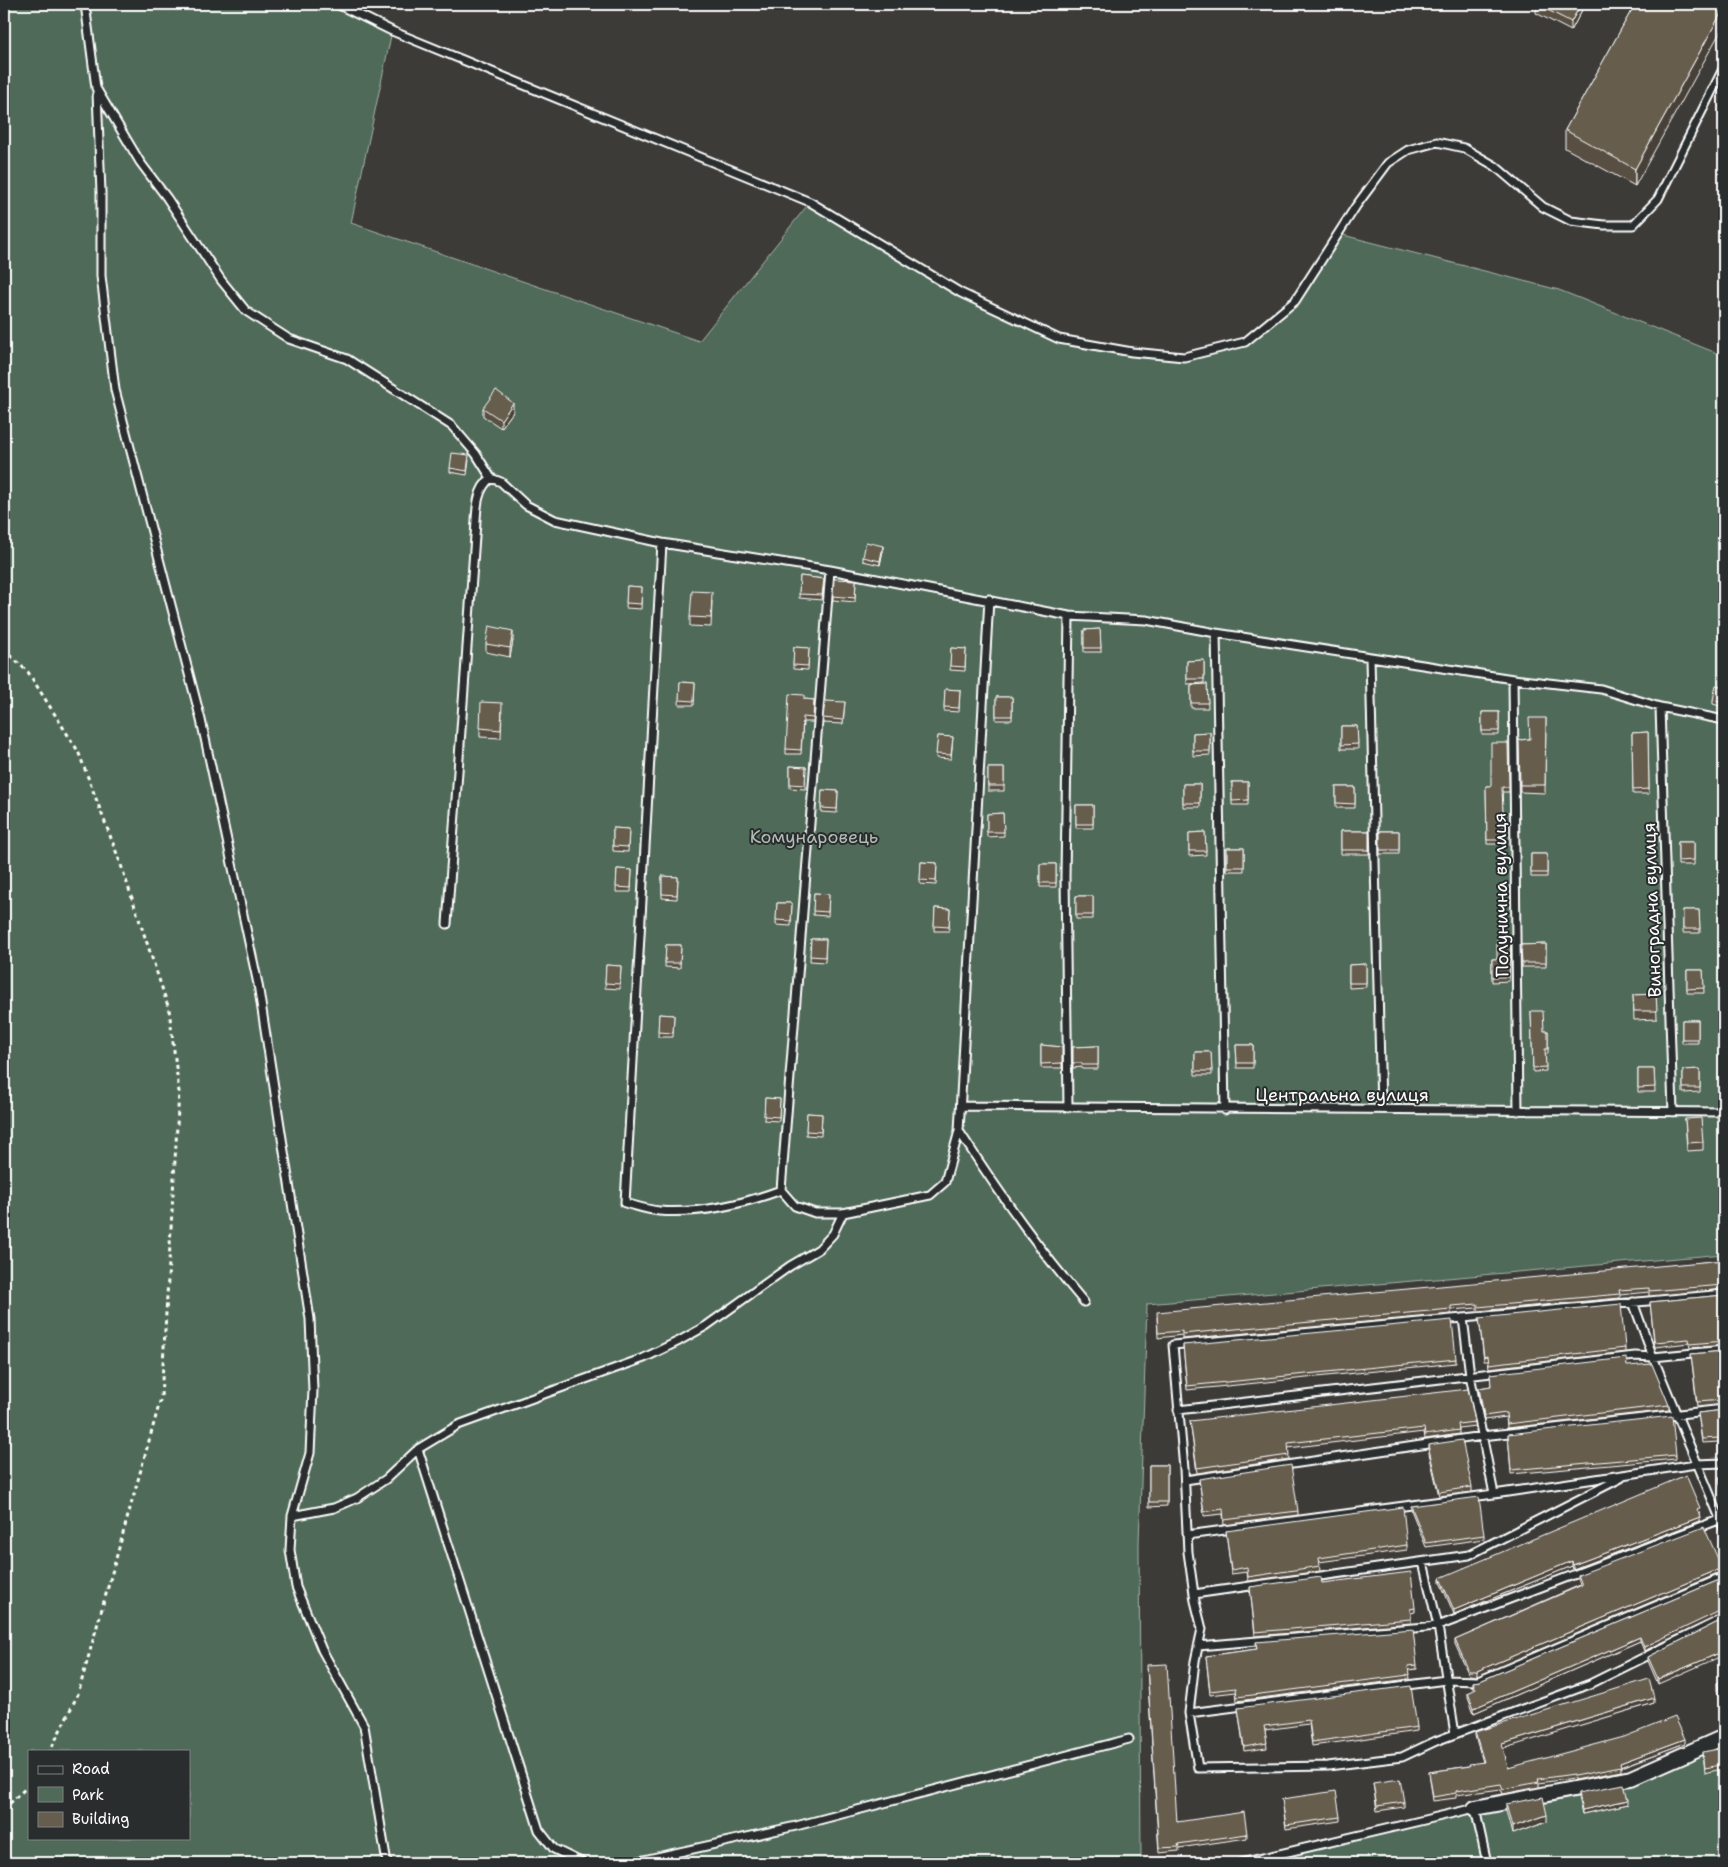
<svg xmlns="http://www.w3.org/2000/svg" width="1728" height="1867" viewBox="0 0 1728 1867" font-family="'Shantell Sans',sans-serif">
	<rect width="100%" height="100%" fill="#2a2d2e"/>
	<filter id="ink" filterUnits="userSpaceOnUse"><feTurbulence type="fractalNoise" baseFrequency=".02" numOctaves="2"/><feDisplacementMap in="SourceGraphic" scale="10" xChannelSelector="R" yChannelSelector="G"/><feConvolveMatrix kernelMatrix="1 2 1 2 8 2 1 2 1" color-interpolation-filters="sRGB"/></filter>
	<g filter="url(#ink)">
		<path fill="#3c3b38" d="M337,4H1724V356L1559,290L1339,234L1295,301L1245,342L1184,357L1059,339L961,293L810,202L700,341L351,223L392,31Z
			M1724,1254V1737L1631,1778L1475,1808L1232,1863H1141L1139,1543L1147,1304Z"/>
		<path fill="#506a59" stroke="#a8b4ac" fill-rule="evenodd" d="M4,4H337L392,31L351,223L699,341L810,202L961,293L1059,339L1184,357L1245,342L1295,301L1339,234L1559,290L1724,356V1254L1147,1304L1139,1543L1141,1863H4ZM29,1751H189V1838H29Z
			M1724,1734V1863H1232L1475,1808L1631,1778Z"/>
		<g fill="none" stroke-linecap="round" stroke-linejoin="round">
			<g stroke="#fff" stroke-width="11">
				<path id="service" d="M85,4L96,88L140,162L167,198L221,280L246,311L289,339L347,359L452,426L476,454L491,478L501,482L526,505L555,520L662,543L830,570L1069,616L1146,620L1216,633L1513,679L1601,689L1660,707L1724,720
					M337,4L392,31L810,202L961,293L1059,339L1132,352L1184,357L1245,342L1295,301L1356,206L1388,163L1408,150L1437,142L1464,148L1495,166L1543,207L1571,221L1604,225H1633L1658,199L1724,67
					M97,92L101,193V276L115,390L201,720L258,984L310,1319L313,1390L310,1453L292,1516L290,1550L296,1587L322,1650L364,1726L387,1863
					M662,543L625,1203C636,1206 648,1210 659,1211C700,1214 743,1204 781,1190L795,1206L815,1213H843L930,1195L945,1182L959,1131L989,599
					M1216,633L1225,1110
					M1370,657L1381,1109
					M1513,679L1518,1111
					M1660,707L1673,1112
					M447,924L475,536C477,516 474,491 491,478
					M961,1106L1724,1112
					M1068,1106L1065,877L1069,616
					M959,1131C997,1190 1038,1248 1084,1302
					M781,1190L830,570
					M1633,1302L1653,1357L1724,1350
					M1463,1318L1724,1294
					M1178,1410L1635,1356L1653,1357L1724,1528
					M418,1449L539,1830L554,1849L583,1863
					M1724,1463L1696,1464L1494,1494L1470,1375L1463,1318L1173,1345L1184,1469L1188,1552L1195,1601L1202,1629L1195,1661L1189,1713L1198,1768L1328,1766L1402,1757L1436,1741L1590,1684L1724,1618
					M1185,1480L1482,1436L1724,1409
					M292,1516L334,1508L357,1498L386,1479L418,1449L458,1425L644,1358L679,1341L706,1326L790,1266L819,1249L833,1234L843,1213
					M1187,1535L1494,1494
					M1423,1562L1438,1626L1455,1734
					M1194,1594L1469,1555L1621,1478
					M1198,1646L1438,1626L1724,1518
					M1189,1713L1446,1680L1478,1681L1724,1577
					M630,1863L796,1826L1129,1739
					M1241,1863L1475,1808L1487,1863"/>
			</g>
			<g stroke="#fff" stroke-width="18">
				<path id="minor" d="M1475,1808L1631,1778L1724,1737"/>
			</g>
			<path stroke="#fff" stroke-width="3" stroke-dasharray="4 4" stroke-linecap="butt" d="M4,650L28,672L78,751L120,862L169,1009L179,1092L161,1398L78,1694L50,1751
				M4,1809L29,1785"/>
			<use href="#service" stroke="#2a2d2e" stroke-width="7"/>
			<use href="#minor" stroke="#2a2d2e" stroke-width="14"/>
		</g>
		<path fill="#585043" stroke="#fff" d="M1537,4H1585L1571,31L1536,13Z
			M1635,4V186L1565,148V130Z
			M483,408L513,412L501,428L483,416Z
			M469,460L467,475L450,472V468Z
			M883,550L880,565L863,561V557Z
			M800,576L824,579L822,600L799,598Z
			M856,580L855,602L833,600V596Z
			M627,586L642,587L641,609L626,608Z
			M712,601L711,627L690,626V617Z
			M1100,629L1101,652H1084V630Z
			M513,640L510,657L486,652V644Z
			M794,647L809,648L808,670L793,669Z
			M951,648L966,649L965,671L950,670Z
			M1204,660V683L1187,684V661Z
			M680,682L695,683L694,705H679Z
			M1207,684L1208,708H1191V685Z
			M1724,687V707L1713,704V700Z
			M945,689L960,690L959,712L944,711Z
			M996,697H1012V720H996Z
			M804,699L814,700L813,722H803L801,754H786V749Z
			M845,702L843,724L823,723V718Z
			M502,712L501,738L480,737V728Z
			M1482,712H1499V735H1482Z
			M1546,718L1545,793L1520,792L1519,740L1529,739Z
			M1341,726H1357L1358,749H1341Z
			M1210,732V755L1193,756V733Z
			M1648,732L1649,794H1633L1632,733Z
			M938,736L953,737L951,759L936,758Z
			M790,766L806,767L805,789L790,788Z
			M988,768H1004V791H988Z
			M1232,782H1248V805H1232Z
			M1183,784H1200V807H1183Z
			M1486,786L1509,787V792H1502L1504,844H1487Z
			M1336,787H1355V808H1336Z
			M822,790L838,791L837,813L821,812Z
			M1076,805H1093V828H1076Z
			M1003,813L1004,836L987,837V814Z
			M613,828L629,829L628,852L613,851Z
			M1341,831H1369V854H1341Z
			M1380,831H1399V854H1380Z
			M1205,832L1206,855L1189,856V833Z
			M1678,842H1694V865H1678Z
			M1227,848H1244V871H1227Z
			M1531,854H1547V877H1531Z
			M921,862L937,863L936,885L920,884Z
			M1040,864H1056V887H1040Z
			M617,869L632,870L631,892H616Z
			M662,876L678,877L677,899L662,898Z
			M814,893L829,894L828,916L813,915Z
			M1076,896H1093V919H1076Z
			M777,903H792L791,926L776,925Z
			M935,908L950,909L949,931H934Z
			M1683,910H1699L1700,933H1683Z
			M811,939H826L825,962L810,961Z
			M1511,940L1509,981L1492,982V959H1497Z
			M1546,944V967H1522L1521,945Z
			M666,945H681L680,968L665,967Z
			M1366,964V987L1349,988V965Z
			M606,965L621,966L620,989L605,988Z
			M1687,970H1703L1704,993H1687Z
			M1656,994L1657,1019L1634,1020L1633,995Z
			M1531,1011L1544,1031H1548V1054H1545L1546,1071L1533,1072Z
			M659,1014L674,1015L673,1037H658Z
			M1682,1020H1698V1043H1682Z
			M1041,1045L1062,1047V1068H1041Z
			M1236,1045H1253V1068H1237Z
			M1098,1046V1069H1082V1067L1073,1068V1047Z
			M1195,1052H1211L1212,1075H1195Z
			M1638,1069H1654L1655,1092H1638Z
			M1700,1069V1092L1683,1093V1070Z
			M765,1098L780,1099L779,1121L764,1120Z
			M807,1113L822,1114L821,1136L806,1135Z
			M1685,1119L1703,1142V1150L1687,1151Z
			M1724,1260V1289L1649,1296V1292L1620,1295V1298L1478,1311V1308L1451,1310V1314L1182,1339V1335L1158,1338L1157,1317Z
			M1724,1295V1345L1690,1348L1689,1343L1655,1347L1654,1343L1650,1302Z
			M1479,1318L1625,1348V1352L1489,1368L1488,1361H1484Z
			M1183,1345L1456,1359V1363L1187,1390Z
			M1724,1351V1404L1697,1407L1691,1354Z
			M1627,1366L1669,1405V1410L1507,1428L1506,1417L1484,1420L1479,1392V1388L1491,1386L1490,1374Z
			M1724,1410V1454L1720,1455L1719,1442L1702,1443L1698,1413Z
			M1190,1421L1475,1422V1426L1459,1428V1434L1425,1439L1424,1432L1288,1448L1289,1459L1197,1473Z
			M1508,1434L1676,1455V1459L1511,1474Z
			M1428,1445L1472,1487V1492L1439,1496L1428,1449Z
			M1724,1463V1494L1719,1482V1477L1722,1476L1721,1464Z
			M1149,1465H1167V1506L1149,1507Z
			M1199,1479L1298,1511V1515L1224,1525L1223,1514L1204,1516Z
			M1411,1506L1484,1535V1539L1426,1547L1411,1510Z
			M1698,1513L1700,1521L1573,1569L1572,1566L1454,1614L1440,1582V1578L1700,1513Z
			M1226,1531L1407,1545V1550L1319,1562L1320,1571L1248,1581L1247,1572L1231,1574Z
			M1722,1572L1477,1676L1469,1675L1455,1644V1640L1580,1585L1578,1579V1575Z
			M1724,1578V1613L1644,1651L1640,1641L1474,1713L1468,1697V1693L1475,1690L1473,1686V1682L1480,1681Z
			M1322,1583L1415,1608V1612L1411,1613V1623L1255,1636L1250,1587Z
			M1724,1619L1658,1684L1648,1661V1657Z
			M1256,1642L1417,1665V1669L1408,1670L1409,1679L1237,1701L1236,1692L1210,1695L1206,1656L1257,1649Z
			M1147,1669L1177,1822L1247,1834V1838L1179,1848V1851L1159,1853Z
			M1724,1680V1713L1717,1691V1683Z
			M1654,1703L1503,1748L1508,1768L1685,1743L1621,1767V1771L1574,1780V1778L1539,1783V1787L1503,1794L1501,1789L1456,1795V1798L1433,1801L1429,1772L1469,1766L1483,1762L1475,1736V1732Z
			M1238,1708L1417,1727V1731L1312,1746L1309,1724L1265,1730L1267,1748L1244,1751Z
			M1703,1752L1721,1765V1769L1705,1773Z
			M1373,1783L1404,1802V1807L1377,1811Z
			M1578,1793L1628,1804L1582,1814L1578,1797Z
			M1282,1799L1340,1817V1821L1286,1829Z
			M1506,1804L1547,1822L1512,1834L1506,1811Z"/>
		<path fill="#474137" stroke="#fff" d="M1581,4H1585L1571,31V22Z
			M1724,8V25L1635,186V169Z
			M513,403V412L501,428V420Z
			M883,546V550L880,565V561Z
			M513,631V640L510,657V648Z
			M1700,1517V1521L1573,1569V1565Z
			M1572,1561V1566L1454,1614V1610Z
			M1722,1568V1572L1477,1676V1671Z
			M1724,1608V1613L1644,1651V1647Z
			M1640,1637V1641L1474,1713V1708Z
			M1724,1651V1655L1658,1684V1679Z
			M1654,1698V1703L1502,1749V1744Z
			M1685,1739V1743L1620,1767V1763Z
			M1628,1800V1804L1582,1814V1810Z
			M1547,1815V1822L1512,1834V1827Z"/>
		<path fill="#665d4e" stroke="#fff" d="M1536,4H1581L1571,22Z
			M1635,4H1724V8L1635,169L1565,130Z
			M496,390L513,403L501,420L483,408Z
			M452,453L469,455L467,471L450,468Z
			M866,542L883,546L880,561L863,557Z
			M800,576L824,579L822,595L799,594Z
			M834,579L856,580L855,598L833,596Z
			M627,586L642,587L641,604L626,603Z
			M692,591L712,592L711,618L690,617Z
			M489,626L513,631L510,648L486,644Z
			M1100,629L1101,648H1084V630Z
			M794,647L809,648L808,666L793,665Z
			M951,648L966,649L965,667L950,666Z
			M1204,660V679H1187V661Z
			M680,682L695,683L694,701L679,700Z
			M1207,684L1208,703H1191V685Z
			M1716,685L1724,687V703L1713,700Z
			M945,689L960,690L959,708L944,707Z
			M789,694L804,695V699L814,700L813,718L803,717L801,750L786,749Z
			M996,697H1012V716H996Z
			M825,701L845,702L843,720L823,718Z
			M481,702L502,703L501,730L480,728Z
			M1482,712H1499V731H1482Z
			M1529,718H1546L1545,785H1520L1519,740L1530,739Z
			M1341,726H1357L1358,744L1341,745Z
			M1210,732V751H1193V733Z
			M1648,732L1649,789L1633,790L1632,733Z
			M938,736L953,737L951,755L936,754Z
			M1491,743H1508L1509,787H1502L1504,840H1487L1486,786H1491Z
			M790,766L806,767L805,785L790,784Z
			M988,768H1004V786H988Z
			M1232,782H1248V800L1232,801Z
			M1183,784H1200V803H1183Z
			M1336,787H1355V804L1336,803Z
			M822,790L838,791L837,809L821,808Z
			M1076,805H1093V824H1076Z
			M1003,813L1004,832H987V814Z
			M613,828L629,829L628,847L613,846Z
			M1341,831H1369V850H1341Z
			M1380,831H1399V850H1380Z
			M1205,832L1206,851H1189V833Z
			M1678,842H1694V860L1678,861Z
			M1227,848H1244V867H1227Z
			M1531,854H1547V873H1531Z
			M921,862L937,863L936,881L920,880Z
			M1040,864H1056V883H1040Z
			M617,869L632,870L631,888L616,887Z
			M662,876L678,877L677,895L662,894Z
			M814,893L829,894L828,912L813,911Z
			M1076,896H1093V915H1076Z
			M777,903H792L791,921L776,920Z
			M935,908L950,909L949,927L934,926Z
			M1683,910H1699L1700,929H1683Z
			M811,939H826L825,957L810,956Z
			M1497,940H1511L1509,977H1492V959H1497Z
			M1546,944V963H1522L1521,945Z
			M666,945H681L680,963H665Z
			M1366,964V983H1349V965Z
			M606,965L621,966L620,984L605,983Z
			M1687,970H1703L1704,988L1687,989Z
			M1656,994L1657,1011H1634L1633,995Z
			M1531,1011H1543L1544,1031H1548V1049H1545L1546,1067L1533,1068Z
			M659,1014L674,1015L673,1033L658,1032Z
			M1682,1020H1698V1039H1682Z
			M1041,1045L1062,1047V1063L1041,1064Z
			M1236,1045H1253V1063H1237Z
			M1098,1046V1065H1082V1063H1073V1047Z
			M1195,1052H1211L1212,1071H1195Z
			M1638,1069H1654L1655,1087L1638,1088Z
			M1700,1069V1088H1683V1070Z
			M765,1098L780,1099L779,1117L764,1116Z
			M807,1113L822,1114L821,1132L806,1131Z
			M1701,1118L1703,1142L1687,1143L1685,1119Z
			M1724,1260V1285L1649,1291V1288L1619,1290L1620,1294L1478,1307V1304L1451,1306V1309L1182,1334V1331L1158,1333L1157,1312Z
			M1724,1295V1341L1690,1344L1689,1339L1655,1342L1654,1339L1650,1302Z
			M1621,1304L1625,1348L1489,1364L1488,1356L1484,1357L1479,1318Z
			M1452,1320L1456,1359L1187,1386L1183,1345Z
			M1724,1351V1400L1697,1402L1691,1354Z
			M1626,1358L1627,1366L1652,1364L1669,1405L1507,1424L1506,1413L1484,1416L1479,1388L1491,1386L1490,1374Z
			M1468,1389L1475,1422L1458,1424L1459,1430L1425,1435L1424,1428L1288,1443L1289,1455L1197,1468L1190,1421Z
			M1724,1410V1450H1720L1719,1438L1702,1439L1698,1413Z
			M1672,1416L1676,1455L1511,1470L1508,1434Z
			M1462,1440L1472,1487L1439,1492L1428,1445Z
			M1724,1463V1489L1719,1477L1722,1476L1721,1464Z
			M1149,1465H1167V1502H1149Z
			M1291,1465L1298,1511L1224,1520L1223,1509L1204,1512L1199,1479Z
			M1686,1475L1700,1508L1697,1509L1700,1517L1573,1565L1572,1561L1454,1610L1440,1578Z
			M1479,1497L1484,1535L1426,1543L1411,1506Z
			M1403,1507L1407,1545L1319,1558L1320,1566L1248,1577L1247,1567L1231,1570L1226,1531Z
			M1704,1527L1722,1568L1477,1671H1469L1455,1640L1582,1585L1578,1575Z
			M1411,1572L1415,1608L1410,1609L1411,1619L1255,1632L1250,1587L1321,1577L1322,1583Z
			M1724,1578V1609L1644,1647L1640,1637L1474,1708L1468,1693L1476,1689L1473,1682L1480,1681Z
			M1724,1619V1651L1658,1679L1648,1657Z
			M1413,1629L1417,1665L1408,1666L1409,1675L1237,1697L1236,1688L1210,1691L1206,1656L1257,1649L1256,1642Z
			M1167,1664L1177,1822L1244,1812L1247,1834L1178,1844L1179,1847L1159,1848L1147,1665Z
			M1649,1679L1654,1698L1502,1744L1508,1768L1624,1737L1675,1717L1685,1739L1620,1763L1621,1767L1574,1776V1774L1538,1779L1539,1782L1503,1789L1501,1784L1456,1791V1793L1433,1797L1429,1772L1470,1766L1469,1764L1484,1762L1475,1732Z
			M1724,1680V1705L1717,1683Z
			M1411,1686L1417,1727L1312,1742L1309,1720L1264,1726L1267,1743L1244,1747L1238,1708Z
			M1718,1749L1721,1765L1705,1768L1703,1752Z
			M1400,1779L1404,1802L1377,1806L1373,1783Z
			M1624,1784L1628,1800L1582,1810L1578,1793Z
			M1336,1791L1340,1817L1286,1825L1282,1799Z
			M1543,1797L1547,1815L1512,1827L1506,1804Z"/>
	</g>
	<g text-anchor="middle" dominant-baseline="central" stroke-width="4" stroke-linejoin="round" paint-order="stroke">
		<g font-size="18" fill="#b0bcb4" stroke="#2a2d2e">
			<text x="814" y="837">Комунаровець</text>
		</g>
		<g font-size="18" fill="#fff" stroke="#2a2d2e">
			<text transform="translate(1501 895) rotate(-91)">Полунична вулиця</text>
			<text transform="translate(1652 910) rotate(-92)">Виноградна вулиця</text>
			<text x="1342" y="1095">Центральна вулиця</text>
		</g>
	</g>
	<rect width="1728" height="1867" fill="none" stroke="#2a2d2e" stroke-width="20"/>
	<rect x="10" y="10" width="1708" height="1847" fill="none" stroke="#fff" stroke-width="2" filter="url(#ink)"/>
	<rect x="28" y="1750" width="162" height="90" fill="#2a2d2e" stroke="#7f8182"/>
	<rect x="38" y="1766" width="25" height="8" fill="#2a2d2e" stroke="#7f8182"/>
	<text x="72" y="1774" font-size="15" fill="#ffffff">Road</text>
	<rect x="38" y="1787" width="25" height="15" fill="#506a59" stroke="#7f8182"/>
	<text x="72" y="1800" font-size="15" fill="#ffffff">Park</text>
	<rect x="38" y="1812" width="25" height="15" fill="#665d4e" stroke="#7f8182"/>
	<text x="72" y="1824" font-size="15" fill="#ffffff">Building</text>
</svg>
